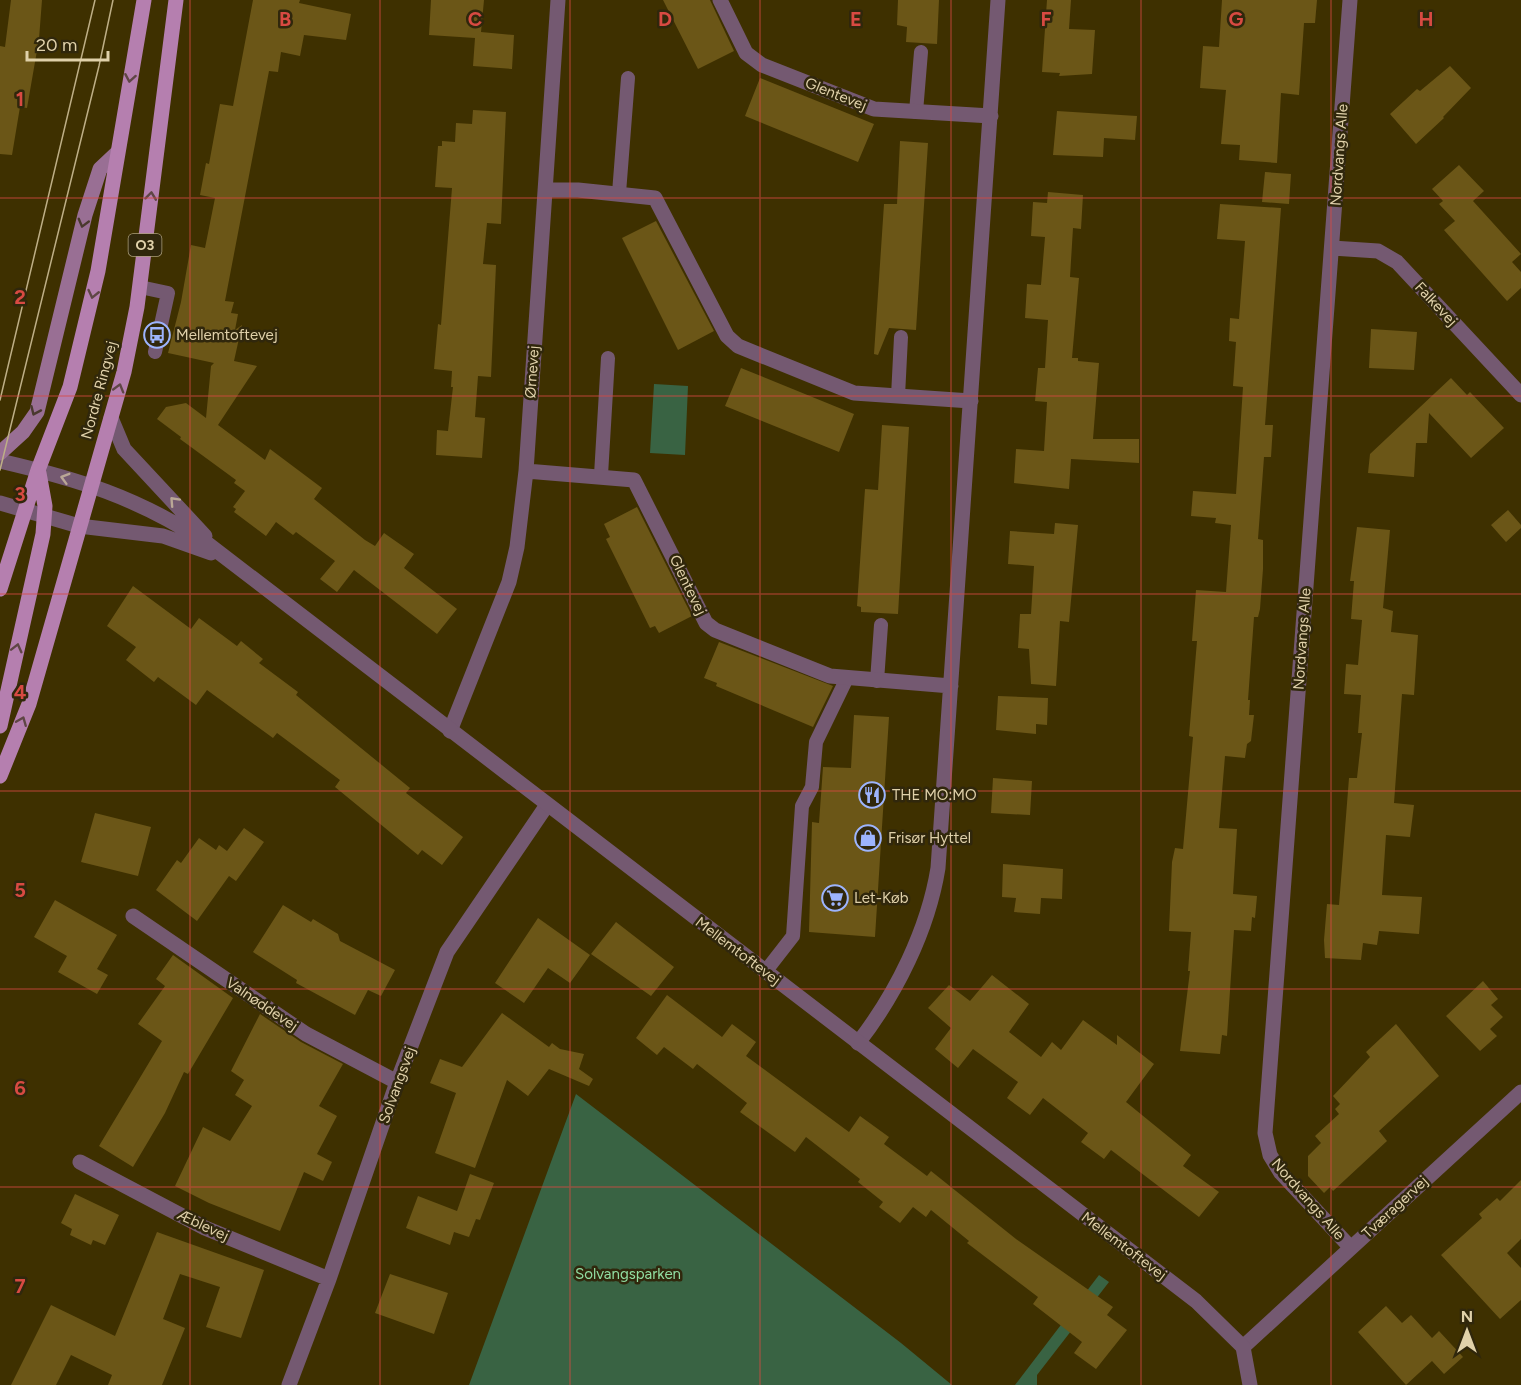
<svg xmlns="http://www.w3.org/2000/svg" width="1521" height="1385" viewBox="0 0 1521 1385" font-family="Figtree,sans-serif">
	<rect width="100%" height="100%" fill="#3e3000"/>
	<path fill="#396343" d="M654,384L688,386L685,455L650,453Z
		M576,1094L901,1343L952,1385H469Z
		M1099,1275L1109,1282L1037,1375V1385H1015Z"/>
	<path fill="#6b5617" d="M11,0H42L39,39L27,108L20,107L12,155L0,154V46L5,47Z
		M253,0H300L299,3L351,14L346,40L304,35L300,56L281,52L278,72L269,71L225,301L234,302L231,313L238,314L235,330L242,325L234,361L257,366L218,425L265,460L270,449L322,488L314,499L365,540L375,546L384,533L414,554L404,568L457,609L437,634L354,570L337,592L320,579L335,561L296,532L293,535L276,522L266,536L234,512L236,509L233,507L245,491L234,483L236,480L180,439L181,437L157,419L166,407L186,403L206,418L211,366L214,363L168,353L181,302L191,245L205,248L215,198L200,195L206,163L209,164L220,104L233,106Z
		M431,0H484L481,32L514,35L512,69L473,66L475,38L429,35Z
		M663,0H710L734,51L698,69Z
		M898,0H939L937,44L906,42L907,27L897,25Z
		M1047,0H1071L1069,29L1095,30L1092,74L1059,76L1060,73L1042,72Z
		M1222,0H1317L1315,23H1304L1299,95L1281,93L1277,163L1239,160L1240,145L1221,144L1226,90L1200,88L1203,46L1219,47Z
		M1450,66L1471,88L1443,117L1444,118L1416,144L1390,114L1417,89L1420,91Z
		M760,78L874,124L858,162L745,116Z
		M473,110L506,112L501,224L487,223L483,264L496,265L491,377L478,376L475,417L485,418L482,458L436,455L437,430L448,431L453,387H451L452,371L434,369L438,324L441,325L452,188L435,187L438,146H442V141L455,142L456,123L472,124Z
		M1057,111L1137,116L1135,140L1104,138L1103,157L1053,155Z
		M900,141L928,143L916,330L889,328L878,355L874,354L884,204H897Z
		M1459,165L1484,191L1473,201L1521,254L1512,262L1521,272V288L1507,301L1444,230L1455,221L1439,204L1443,201L1432,189Z
		M1265,172L1291,174L1289,204L1262,202Z
		M1048,192L1083,195L1081,229L1073,228L1070,277L1079,278L1072,358H1078V361L1099,363L1093,439H1139V463L1071,459L1069,489L1014,483L1016,449L1044,451L1047,402L1035,401L1038,368H1045L1048,320L1025,318L1027,284L1041,285L1045,237L1031,236L1033,202L1047,203Z
		M1220,204L1281,208L1265,425H1273L1271,457H1264L1258,539L1263,540V569L1260,609L1258,617H1254L1248,700H1250L1249,715H1254L1251,741L1247,744L1245,758L1225,756L1219,828L1237,829L1233,894L1257,896L1255,918L1252,917L1251,931L1234,930L1227,1036L1222,1035L1220,1054L1180,1051L1190,971H1188L1191,932L1169,931L1172,862L1175,848L1183,849L1193,737L1189,736L1197,641H1192L1196,590L1226,592L1231,525L1215,523L1216,518L1191,516L1193,491L1236,494L1243,387L1233,386L1236,342L1229,341L1230,318L1239,319L1245,241L1217,239Z
		M656,221L714,331L678,350L622,238Z
		M1371,329L1417,332L1414,370L1369,368Z
		M741,368L854,414L839,452L725,406Z
		M1451,378L1467,395L1470,392L1504,428L1471,458L1429,413L1427,443H1416L1414,477L1368,473L1370,454Z
		M882,425L909,427L898,614L861,612V607L857,606L865,489L878,490Z
		M637,507L692,616L659,633L655,626L650,628L606,539L610,537L604,524Z
		M1508,510L1521,525V528L1506,542L1491,525Z
		M1055,523L1078,525L1069,622L1060,621L1056,686L1031,684L1029,649L1018,648L1020,614H1031L1034,566L1008,564L1010,531L1054,534Z
		M1357,527L1390,530L1383,608L1393,611L1391,632L1418,635L1414,695L1402,694L1394,803L1414,805L1410,837L1386,835L1382,895L1422,897L1419,934L1379,931L1377,945L1363,943L1361,960L1325,958L1324,940L1327,904L1339,905L1349,778H1357L1362,733H1358L1361,695L1344,694L1346,664L1358,665L1362,620L1351,619L1354,581H1350Z
		M133,586L191,629L199,618L237,646L241,641L263,659L259,663L298,692L296,695L410,788L406,793L463,837L442,865L422,850L418,855L335,787L340,780L277,733L273,738L207,690L196,705L158,677L154,682L126,660L136,647L107,626Z
		M719,642L833,686L813,727L716,686L717,683L704,678Z
		M998,696L1048,698L1047,725L1036,724V734L996,730Z
		M854,715L889,717L875,937L809,932L812,822L819,823L823,767L851,768Z
		M993,778L1032,781L1030,815L991,813Z
		M95,813L151,827L138,876L81,862Z
		M244,828L264,842L236,881L229,876L197,921L156,890L177,860L181,863L199,838L216,850L219,845L227,851Z
		M1003,864L1063,869L1062,899L1041,898L1040,914L1014,912L1016,898L1002,897Z
		M55,900L117,935L97,969L108,975L97,994L58,972L67,956L34,937Z
		M283,905L311,922L313,919L338,934L340,941L395,970L381,996L368,990L355,1015L296,983L297,980L253,952Z
		M538,918L590,955L570,983L548,968L524,1003L495,983Z
		M616,922L674,967L651,996L591,954Z
		M173,955L233,998L188,1074L184,1072L165,1113L133,1167L99,1146L162,1041L138,1024L165,986L156,979Z
		M992,975L1029,1004L1009,1032L1041,1057L1052,1042L1061,1050L1083,1020L1117,1045V1035L1154,1064L1126,1102L1191,1155L1183,1166L1219,1192L1199,1217L1111,1150L1104,1159L1081,1142L1088,1133L1043,1098L1030,1115L1007,1098L1018,1082L973,1049L958,1068L935,1049L951,1028L928,1008L949,985L970,1001Z
		M1483,981L1498,999L1491,1005L1503,1017L1490,1029L1497,1036L1480,1051L1446,1016Z
		M667,995L722,1037L732,1024L756,1042L746,1056L849,1132L860,1116L889,1137L884,1144L927,1176L931,1171L1016,1239L1113,1307L1107,1315L1127,1330L1096,1369L1074,1353L1082,1342L1033,1304L1038,1297L967,1243L969,1241L931,1210L926,1217L913,1207L900,1223L879,1207L883,1202L858,1182L860,1179L806,1137L795,1152L740,1112L747,1103L697,1064L693,1069L664,1047L657,1055L636,1038Z
		M502,1013L549,1047L552,1043L560,1049L584,1054L579,1069L593,1079L589,1086L549,1069L528,1096L507,1080L475,1168L435,1153L456,1093L430,1083L440,1059L462,1067Z
		M260,1014L301,1042L343,1064L319,1106L337,1116L317,1154L332,1162L323,1181L304,1172L280,1231L209,1203L175,1186L203,1127L230,1141L252,1106L235,1095L244,1080L231,1071Z
		M1396,1024L1439,1076L1379,1131L1387,1141L1333,1191L1330,1187L1324,1193L1308,1176V1156L1321,1143L1315,1136L1339,1114L1335,1109L1340,1104L1333,1096L1370,1057L1366,1052Z
		M470,1174L494,1183L480,1220L476,1219L469,1237L454,1232L450,1245L406,1228L418,1196L457,1211Z
		M1521,1180V1239L1507,1253L1521,1268V1300L1500,1319L1441,1255L1482,1218L1479,1214L1497,1198L1500,1201Z
		M75,1194L119,1215L105,1245L93,1240L91,1245L70,1235L72,1229L61,1223Z
		M157,1232L264,1270L241,1338L206,1327L220,1287L180,1274L163,1319L185,1328L162,1385H108L112,1375L71,1355L56,1385H11L51,1305L115,1336Z
		M390,1274L448,1293L434,1334L375,1313Z
		M1386,1306L1402,1323L1411,1315L1432,1338L1439,1331L1463,1357L1444,1374L1432,1361L1406,1385L1358,1332Z"/>
	<g fill="none" stroke-linecap="round" stroke-linejoin="round">
		<path stroke="#745971" stroke-width="14" d="M916,112L921,52
			M619,193L628,78
			M140,287L168,293L155,352
			M898,396L901,337
			M601,475L608,358
			M877,681L881,625
			M765,972L793,936L802,806L812,787L816,742L847,678"/>
		<path stroke="#745971" stroke-width="15" d="M720,0L746,53L762,65L874,109L991,116
			M1350,0L1265,1133L1270,1155L1281,1173L1351,1248
			M545,190H578L655,198L727,336L738,346L854,393L971,401
			M1332,248L1378,251L1397,262L1521,395
			M526,471L634,480L706,623L715,630L830,676L951,686
			M450,731L509,582L517,547L526,471L558,0
			M133,916L306,1034L397,1082
			M858,1043C896,994 928,930 938,868L998,0
			M80,1162L205,1228L329,1279
			M1243,1347L1521,1092
			M289,1385L329,1279L397,1082L447,952L547,805"/>
		<path stroke="#745971" stroke-width="15" d="M111,418L124,449L205,536
			M0,461C78,479 136,497 204,541L1196,1301L1243,1347L1250,1385
			M0,503L79,526L163,536L211,553"/>
		<path stroke="#996f94" stroke-width="15" d="M0,453L23,432L37,412L85,215L100,169L117,153"/>
		<path stroke="#b57faf" stroke-width="15" d="M0,589L38,470L70,387L98,271L144,0
			M0,726L43,534L45,506L39,473
			M0,776L29,704L124,372L137,307L176,0"/>
		<path stroke="#beaf86" stroke-width="1.5" d="M0,400L95,0
			M0,470L99,66L113,0"/>
	</g>
	<defs><path id="oneway-chevron" d="M-2-3.5L2.5 0L-2 3.5" fill="none" stroke-width="1.6" stroke-linecap="round" stroke-linejoin="round" transform="scale(1.5)"/></defs>
	<g stroke="#5f4645">
		<use href="#oneway-chevron" transform="translate(130 78) rotate(100)"/>
		<use href="#oneway-chevron" transform="translate(151 196) rotate(-83)"/>
		<use href="#oneway-chevron" transform="translate(93 294) rotate(103)"/>
		<use href="#oneway-chevron" transform="translate(119 388) rotate(-74)"/>
		<use href="#oneway-chevron" transform="translate(17 648) rotate(-76)"/>
		<use href="#oneway-chevron" transform="translate(22 721) rotate(-68)"/>
	</g>
	<g stroke="#4a392e">
		<use href="#oneway-chevron" transform="translate(83 223) rotate(105)"/>
		<use href="#oneway-chevron" transform="translate(35 411) rotate(114)"/>
	</g>
	<g stroke="#baa796">
		<use href="#oneway-chevron" transform="translate(65 478) rotate(-164)"/>
		<use href="#oneway-chevron" transform="translate(174 501) rotate(-133)"/>
	</g>
	<path fill="none" stroke="#d84a42" stroke-width="1.5" stroke-opacity="0.55" d="M190,0V1385M380,0V1385M570,0V1385M760,0V1385M951,0V1385M1141,0V1385M1331,0V1385M0,198H1521M0,396H1521M0,594H1521M0,791H1521M0,989H1521M0,1187H1521"/>
	<defs>
		<g id="bus-ring" transform="scale(1.35)"><circle r="9.5" fill="#30270c" stroke="#9db4fd" stroke-width="1.5"/><path d="M-5-6H5V4H4V6H2V4H-2V6H-4V4H-5ZM-3.5-4V0h7V-4ZM-3.5 1.2v1.5H-2V1.2ZM2 1.2v1.5H3.5V1.2Z" fill="#9db4fd"/></g>
		<g id="restaurant-ring" transform="scale(1.35)"><circle r="9.5" fill="#30270c" stroke="#9db4fd" stroke-width="1.5"/><path d="M-5-6h1v4h1v-4h1v4h1v-4h1v5L-1.5 .5V6h-2V.5L-5-1ZM5-6V6H3V1.5H1.5Q1.5-4 5-6Z" fill="#9db4fd"/></g>
		<g id="shop-ring" transform="scale(1.35)"><circle r="9.5" fill="#30270c" stroke="#9db4fd" stroke-width="1.5"/><path d="M-5-2.5h2.3a2.7 3.5 0 0 1 5.4 0H5L5.5 6h-11ZM-1.5-2.5h3a1.5 2.3 0 0 0-3 0Z" fill="#9db4fd"/></g>
		<g id="supermarket-ring" transform="scale(1.35)"><circle r="9.5" fill="#30270c" stroke="#9db4fd" stroke-width="1.5"/><path d="M-6-5.5h2.5l.6 2H6L4.5 2H-2.5L-4.4-4H-6ZM-1.5 3.2a1.3 1.3 0 1 0 .1 0ZM3 3.2a1.3 1.3 0 1 0 .1 0Z" fill="#9db4fd"/></g>
	</defs>
	<g fill-rule="evenodd">
		<use href="#bus-ring" x="157" y="335"/>
		<use href="#restaurant-ring" x="872" y="795"/>
		<use href="#shop-ring" x="868" y="838"/>
		<use href="#supermarket-ring" x="835" y="898"/>
	</g>
	<g text-anchor="middle" dominant-baseline="central" stroke-width="5" stroke-linejoin="round" paint-order="stroke">
		<rect fill="#30270c" stroke="#ab9e7b" stroke-width="1.5" x="128.5" y="234" width="33" height="22" rx="4.5"/>
		<g font-size="14" font-weight="bold" fill="#e0d1aa">
			<text x="145" y="245">O3</text>
		</g>
		<g font-size="15" fill="#e0d1aa" stroke="#30270c">
			<text transform="translate(836 94) rotate(22)">Glentevej</text>
			<text transform="translate(1339 155) rotate(-86)">Nordvangs Alle</text>
			<text transform="translate(1436 304) rotate(47)">Falkevej</text>
			<text transform="translate(532 372) rotate(-86)">Ørnevej</text>
			<text transform="translate(99 390) rotate(-75)">Nordre Ringvej</text>
			<text transform="translate(688 585) rotate(64)">Glentevej</text>
			<text transform="translate(1302 639) rotate(-86)">Nordvangs Alle</text>
			<text transform="translate(738 951) rotate(37)">Mellemtoftevej</text>
			<text transform="translate(262 1004) rotate(34)">Valnøddevej</text>
			<text transform="translate(397 1085) rotate(-70)">Solvangsvej</text>
			<text transform="translate(1308 1199) rotate(49)">Nordvangs Alle</text>
			<text transform="translate(1395 1207) rotate(-43)">Tværagervej</text>
			<text transform="translate(203 1225) rotate(25)">Æblevej</text>
			<text transform="translate(1124 1246) rotate(37)">Mellemtoftevej</text>
		</g>
		<g font-size="15" fill="#e0d1aa" stroke="#30270c" text-anchor="start">
			<text x="176" y="335">Mellemtoftevej</text>
			<text x="892" y="795">THE MO:MO</text>
			<text x="888" y="838">Frisør Hyttel</text>
			<text x="854" y="898">Let-Køb</text>
		</g>
		<g font-size="15" fill="#91dea2" stroke="#30270c">
			<text x="628" y="1274">Solvangsparken</text>
		</g>
	</g>
	<g font-size="20" text-anchor="middle" font-weight="bold" fill="#d84a42" stroke="#30270c" stroke-width="5" stroke-linejoin="round" paint-order="stroke">
		<text x="285" y="26">B</text>
		<text x="475" y="26">C</text>
		<text x="665" y="26">D</text>
		<text x="856" y="26">E</text>
		<text x="1046" y="26">F</text>
		<text x="1236" y="26">G</text>
		<text x="1426" y="26">H</text>
		<text x="20" y="106">1</text>
		<text x="20" y="304">2</text>
		<text x="20" y="501">3</text>
		<text x="20" y="699">4</text>
		<text x="20" y="897">5</text>
		<text x="20" y="1095">6</text>
		<text x="20" y="1293">7</text>
	</g>
	<g transform="translate(1467 1331)" stroke="#30270c" stroke-width="4.5" paint-order="stroke">
	<path d="M0-4.5L10 22L0 15L-10 22Z" fill="#e0d1aa"/>
	<text y="-9" font-size="16" font-weight="bold" text-anchor="middle" fill="#e0d1aa">N</text>
	</g>
	<path d="M27 51v9h81v-9" fill="none" stroke="#e0d1aa" stroke-width="3"/>
	<text x="36" y="51" font-size="18" fill="#e0d1aa" stroke="#30270c" stroke-width="4.5" paint-order="stroke">20 m</text>
</svg>
